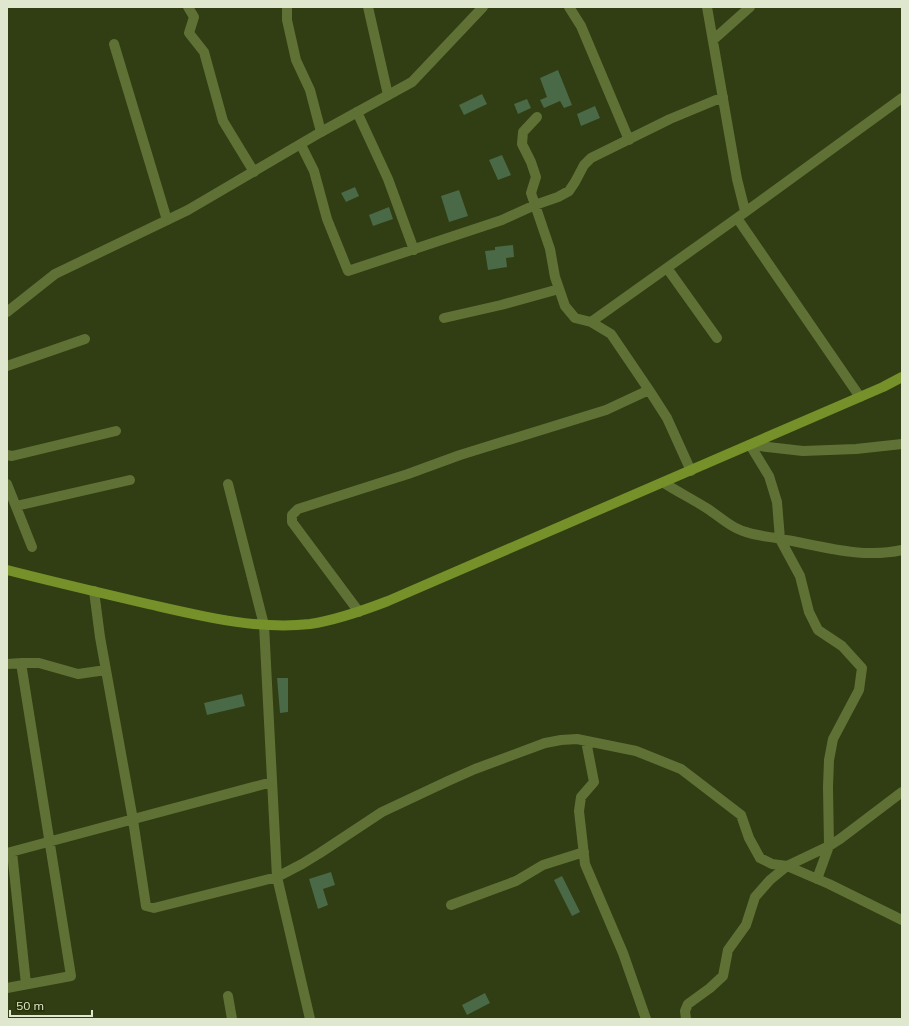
<svg xmlns="http://www.w3.org/2000/svg" width="909" height="1026" viewBox="0 0 909 1026" font-family="Mulish,sans-serif">
	<rect width="100%" height="100%" fill="#313d12"/>
	<path fill="#496947" d="M558,70L572,105L564,108L560,101L544,108L540,100L547,97L540,78Z
		M482,94L487,104L464,115L459,105Z
		M527,99L531,108L518,114L514,104Z
		M595,106L600,118L581,126L577,114Z
		M502,155L511,175L498,180L489,160Z
		M355,187L359,196L346,202L341,193Z
		M459,190L468,216L449,222L441,196Z
		M389,207L393,219L373,226L369,215Z
		M513,245L514,257L506,258L507,267L488,270L485,251L495,250V247Z
		M277,678H288V712L280,713Z
		M242,694L245,706L207,715L204,703Z
		M331,872L335,885L323,889L328,905L318,909L309,879Z
		M562,876L580,912L572,916L554,880Z
		M485,993L490,1003L467,1015L462,1005Z"/>
	<g fill="none" stroke-linecap="round" stroke-linejoin="round">
		<path stroke="#607136" stroke-width="10" d="M188,7L194,17L189,33L204,52L223,121L254,172
			M287,7V20L296,60L310,90L321,132
			M368,7L388,95
			M569,7L581,26L629,140
			M707,7L737,179L745,211
			M713,40L750,7
			M114,44L167,220
			M357,112L388,179L414,250
			M537,117L523,132L522,144L531,162L536,177L531,193L550,249L555,277L565,306L575,318L591,322L611,334L649,390L667,418L691,471
			M301,145L314,171L327,219L348,271L502,220L535,205L558,197L569,191L575,182L584,165L591,158L670,119L723,97
			M737,218L860,397
			M667,268L717,338
			M444,318L501,305L559,289
			M591,322L737,218L902,98
			M7,366L85,339
			M750,445L769,476L777,502L780,539L800,576L809,612L818,630L842,646L862,668L859,690L833,739L829,760L828,787L829,846L817,879
			M7,455L12,456L116,431
			M664,483C678,492 694,500 708,509C717,515 725,522 734,527C748,535 765,536 781,539C822,546 861,559 902,550
			M7,484L32,547
			M228,484L264,625L277,877L310,1019
			M16,506L130,480
			M94,591L100,637L133,820L146,906L154,908L277,877L302,864L320,853L382,812L448,781L475,769L545,743L561,740L577,739L636,751L681,769L741,815L749,838L760,858L772,864L787,866L829,884L902,920
			M359,612L292,522V515L298,509L408,474L460,455L606,410L649,390
			M7,664L21,663H39L78,674L106,670
			M586,741L594,782L581,797L579,811L585,864L623,953L646,1019
			M12,852L26,984
			M7,853L272,782
			M451,905L516,881L543,865L584,852
			M7,988L71,976L21,663
			M228,996L232,1019
			M686,1019L685,1011L688,1004L710,988L723,976L728,950L746,925L755,897L770,880L787,866L829,846L840,839L902,792"/>
		<path stroke="#607136" stroke-width="10" d="M7,312L55,274L188,210L321,132L412,82L483,7
			M750,445L803,451L856,449L902,444"/>
		<path stroke="#76902a" stroke-width="10" d="M7,570C54,582 101,593 148,604C201,616 256,630 310,624C337,620 362,611 388,601L883,387L902,377"/>
	</g>
	<rect width="909" height="1026" fill="none" stroke="#dfe7cf" stroke-width="16"/>
	<path d="M10 1010v6h82v-6" fill="none" stroke="#dfe7cf" stroke-width="2"/>
	<text x="16" y="1010" font-size="12" fill="#dfe7cf" stroke="#273206" stroke-width="3" paint-order="stroke">50 m</text>
</svg>
